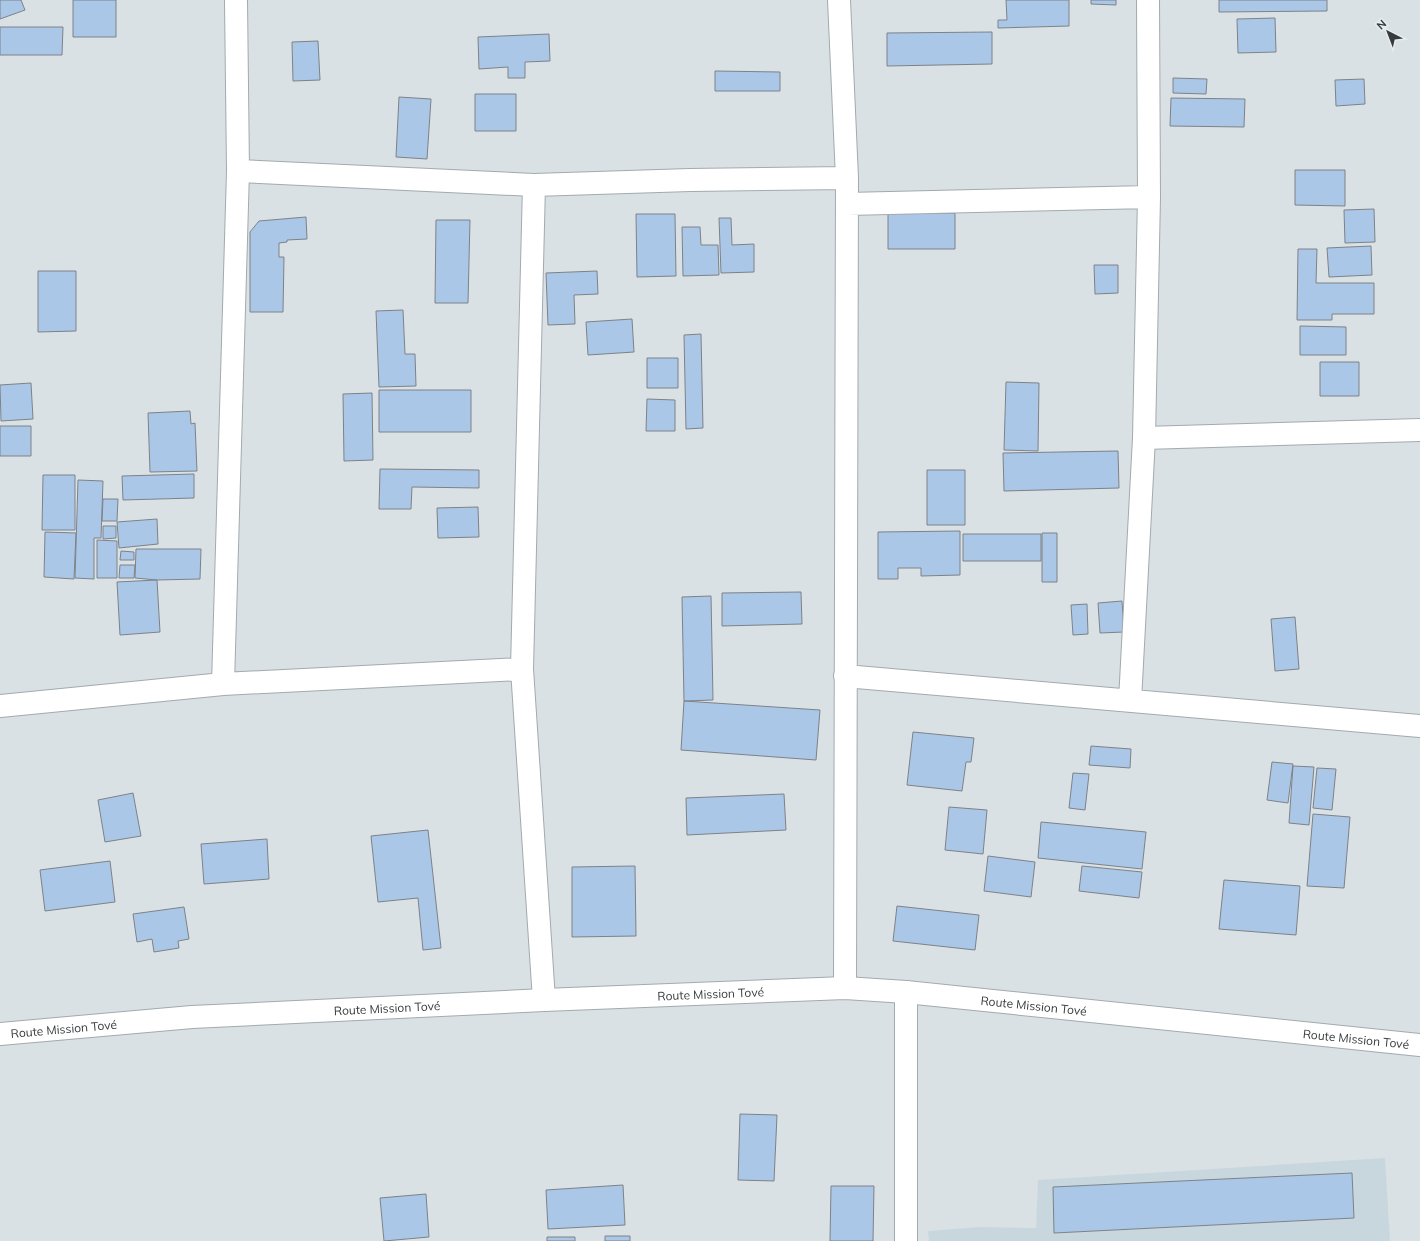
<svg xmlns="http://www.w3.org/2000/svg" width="1420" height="1241" viewBox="0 0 1420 1241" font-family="Mulish,sans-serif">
	<rect width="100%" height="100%" fill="#d9e1e4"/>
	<path fill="#c8d7de" d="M1385,1158L1390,1241H929L928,1231L980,1227L1036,1228L1038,1180Z"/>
	<path fill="#aac7e8" stroke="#7e8287" d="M0,0H21L25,10L0,19Z
		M73,0H116V37H73Z
		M1006,0H1069V26L998,28V20H1007Z
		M1091,0H1116V5L1091,4Z
		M1219,0H1327V11L1219,12Z
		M1275,18L1276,52L1238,53L1237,19Z
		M0,27H63L62,55H0Z
		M992,32V64L887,66V33Z
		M549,34L550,61L525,62V78H508V67L479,69L478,37Z
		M318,41L320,80L293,81L292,42Z
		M715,71L780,72V91H715Z
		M1173,78L1207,79L1206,94L1173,93Z
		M1364,79L1365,104L1336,106L1335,80Z
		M475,94H516V131H475Z
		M399,97L431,99L427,159L396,157Z
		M1171,98L1245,99L1244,127L1170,126Z
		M1295,170H1345V206L1295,205Z
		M1374,209L1375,242L1345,243L1344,210Z
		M888,213H955V249H888Z
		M636,214H675L676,276L637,277Z
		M306,217L307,239L287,240V242L279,243V257H284L283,312H250V232L259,221Z
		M719,218H731L732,245L754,244V272L721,273Z
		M436,220H470L468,303H435Z
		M682,227H700L701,245H718L719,275L683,276Z
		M1371,246L1372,275L1329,277L1327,248Z
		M1298,249H1317L1316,283H1374V314H1332V320H1297Z
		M1094,265H1118V293L1095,294Z
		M38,271H76V331L38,332Z
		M597,271L598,294L574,295L575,324L548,325L546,273Z
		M403,310L405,354H415L416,386L379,387L376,311Z
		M632,319L634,352L588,355L586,322Z
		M1300,326L1346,327V355H1300Z
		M701,334L703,428L686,429L684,335Z
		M647,358H678V388H647Z
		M1320,362H1359V396H1320Z
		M1006,382L1039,383L1038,451L1004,450Z
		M31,383L33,419L1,421L0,385Z
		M379,390H471V432H379Z
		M372,393L373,460L344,461L343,394Z
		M647,399L675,400V431H646Z
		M190,411L191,424L195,423L197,471L150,472L148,413Z
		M0,426H31V456H0Z
		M1118,451L1119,488L1004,491L1003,453Z
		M380,469L479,470V488L412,487L411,509H379Z
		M927,470H965V525H927Z
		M194,474V498L123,500L122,476Z
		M43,475H75V530H42Z
		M78,480L103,481L101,538H94V579L75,578Z
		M103,499H118L117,521H102Z
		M478,507L479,537L438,538L437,508Z
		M157,519L158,544L119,548L117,522Z
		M103,526H116V538L103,539Z
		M960,531V575L921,576V568H898V579H878V532Z
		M45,532L76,533L74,579L44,577Z
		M1042,533H1057V582H1042Z
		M963,534H1041V561H963Z
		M97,540L117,541V578H97Z
		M136,549H201L200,579L157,580L135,578Z
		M121,551L134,552V560H120Z
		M120,565H135L134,578H119Z
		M157,580L160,632L120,635L117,582Z
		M801,592L802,624L722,626V593Z
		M711,596L713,700L684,701L682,597Z
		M1122,601L1124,632L1100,633L1098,603Z
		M1087,604L1088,634L1073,635L1071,605Z
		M1295,617L1299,669L1275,671L1271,619Z
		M684,701L820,710L816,760L681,750Z
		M913,732L974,738L971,762H966L962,791L907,785Z
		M1091,746L1131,749L1130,768L1089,765Z
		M1272,762L1293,764L1288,803L1267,800Z
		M1293,766L1314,767L1309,825L1289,823Z
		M1317,768L1336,769L1332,810L1313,808Z
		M1073,773L1089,774L1085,810L1069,808Z
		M133,793L141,836L105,842L98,800Z
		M784,794L786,830L687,835L686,798Z
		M949,807L987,810L983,854L945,850Z
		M1313,814L1350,817L1344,888L1307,886Z
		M1041,822L1146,832L1142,869L1038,858Z
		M428,830L441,948L423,950L418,898L378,902L371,836Z
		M267,839L269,879L204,884L201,844Z
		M988,856L1035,862L1031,897L984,891Z
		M110,861L115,902L45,911L40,870Z
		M635,866L636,936L572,937V867Z
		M1082,866L1142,872L1139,898L1079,891Z
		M1224,880L1300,886L1296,935L1219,929Z
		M897,906L979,915L975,950L893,941Z
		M184,907L189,939L178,941L179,948L154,952L152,939L137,942L133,914Z
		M740,1114L777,1115L774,1181L738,1180Z
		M1352,1173L1354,1218L1054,1233L1053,1187Z
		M623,1185L625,1225L548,1229L546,1190Z
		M831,1186H874L873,1241H830Z
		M426,1194L429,1237L384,1241L380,1198Z
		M605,1236H630V1241H605Z
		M547,1237H575V1241H547Z"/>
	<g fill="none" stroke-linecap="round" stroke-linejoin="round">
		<g stroke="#a3aaad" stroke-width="24">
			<path id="minor" d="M839,0L847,178L845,988
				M238,171L534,185L690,180L847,178
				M534,185L522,669L544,1000
				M847,204L1149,197
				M1144,438L1420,430
				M845,676L1420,726
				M223,684L238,171L236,0
				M1130,701L1144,438L1149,197L1148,0
				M0,706L223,684L522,669
				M906,1241V992"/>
		</g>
		<g stroke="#a3aaad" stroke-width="24">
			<g id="tertiary">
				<path id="s1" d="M0,1034L192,1017L544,1000L845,988L906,992L1420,1045"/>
			</g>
		</g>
		<use href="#minor" stroke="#fff" stroke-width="22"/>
		<use href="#tertiary" stroke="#fff" stroke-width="22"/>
	</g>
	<g text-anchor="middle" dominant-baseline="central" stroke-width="3" stroke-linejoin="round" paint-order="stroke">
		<g font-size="12" fill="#383b3c" stroke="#e6eef1">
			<text stroke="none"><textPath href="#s1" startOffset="712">Route Mission Tové</textPath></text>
			<text stroke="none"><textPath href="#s1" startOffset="1036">Route Mission Tové</textPath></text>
			<text stroke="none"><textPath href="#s1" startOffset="388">Route Mission Tové</textPath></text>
			<text stroke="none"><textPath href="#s1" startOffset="64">Route Mission Tové</textPath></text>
			<text stroke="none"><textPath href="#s1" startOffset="1360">Route Mission Tové</textPath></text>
		</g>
	</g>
	<g transform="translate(1388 32) rotate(318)" stroke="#e6eef1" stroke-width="3" paint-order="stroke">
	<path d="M0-3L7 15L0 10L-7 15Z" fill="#383b3c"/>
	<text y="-6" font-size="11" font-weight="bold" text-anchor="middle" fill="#383b3c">N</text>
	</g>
</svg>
